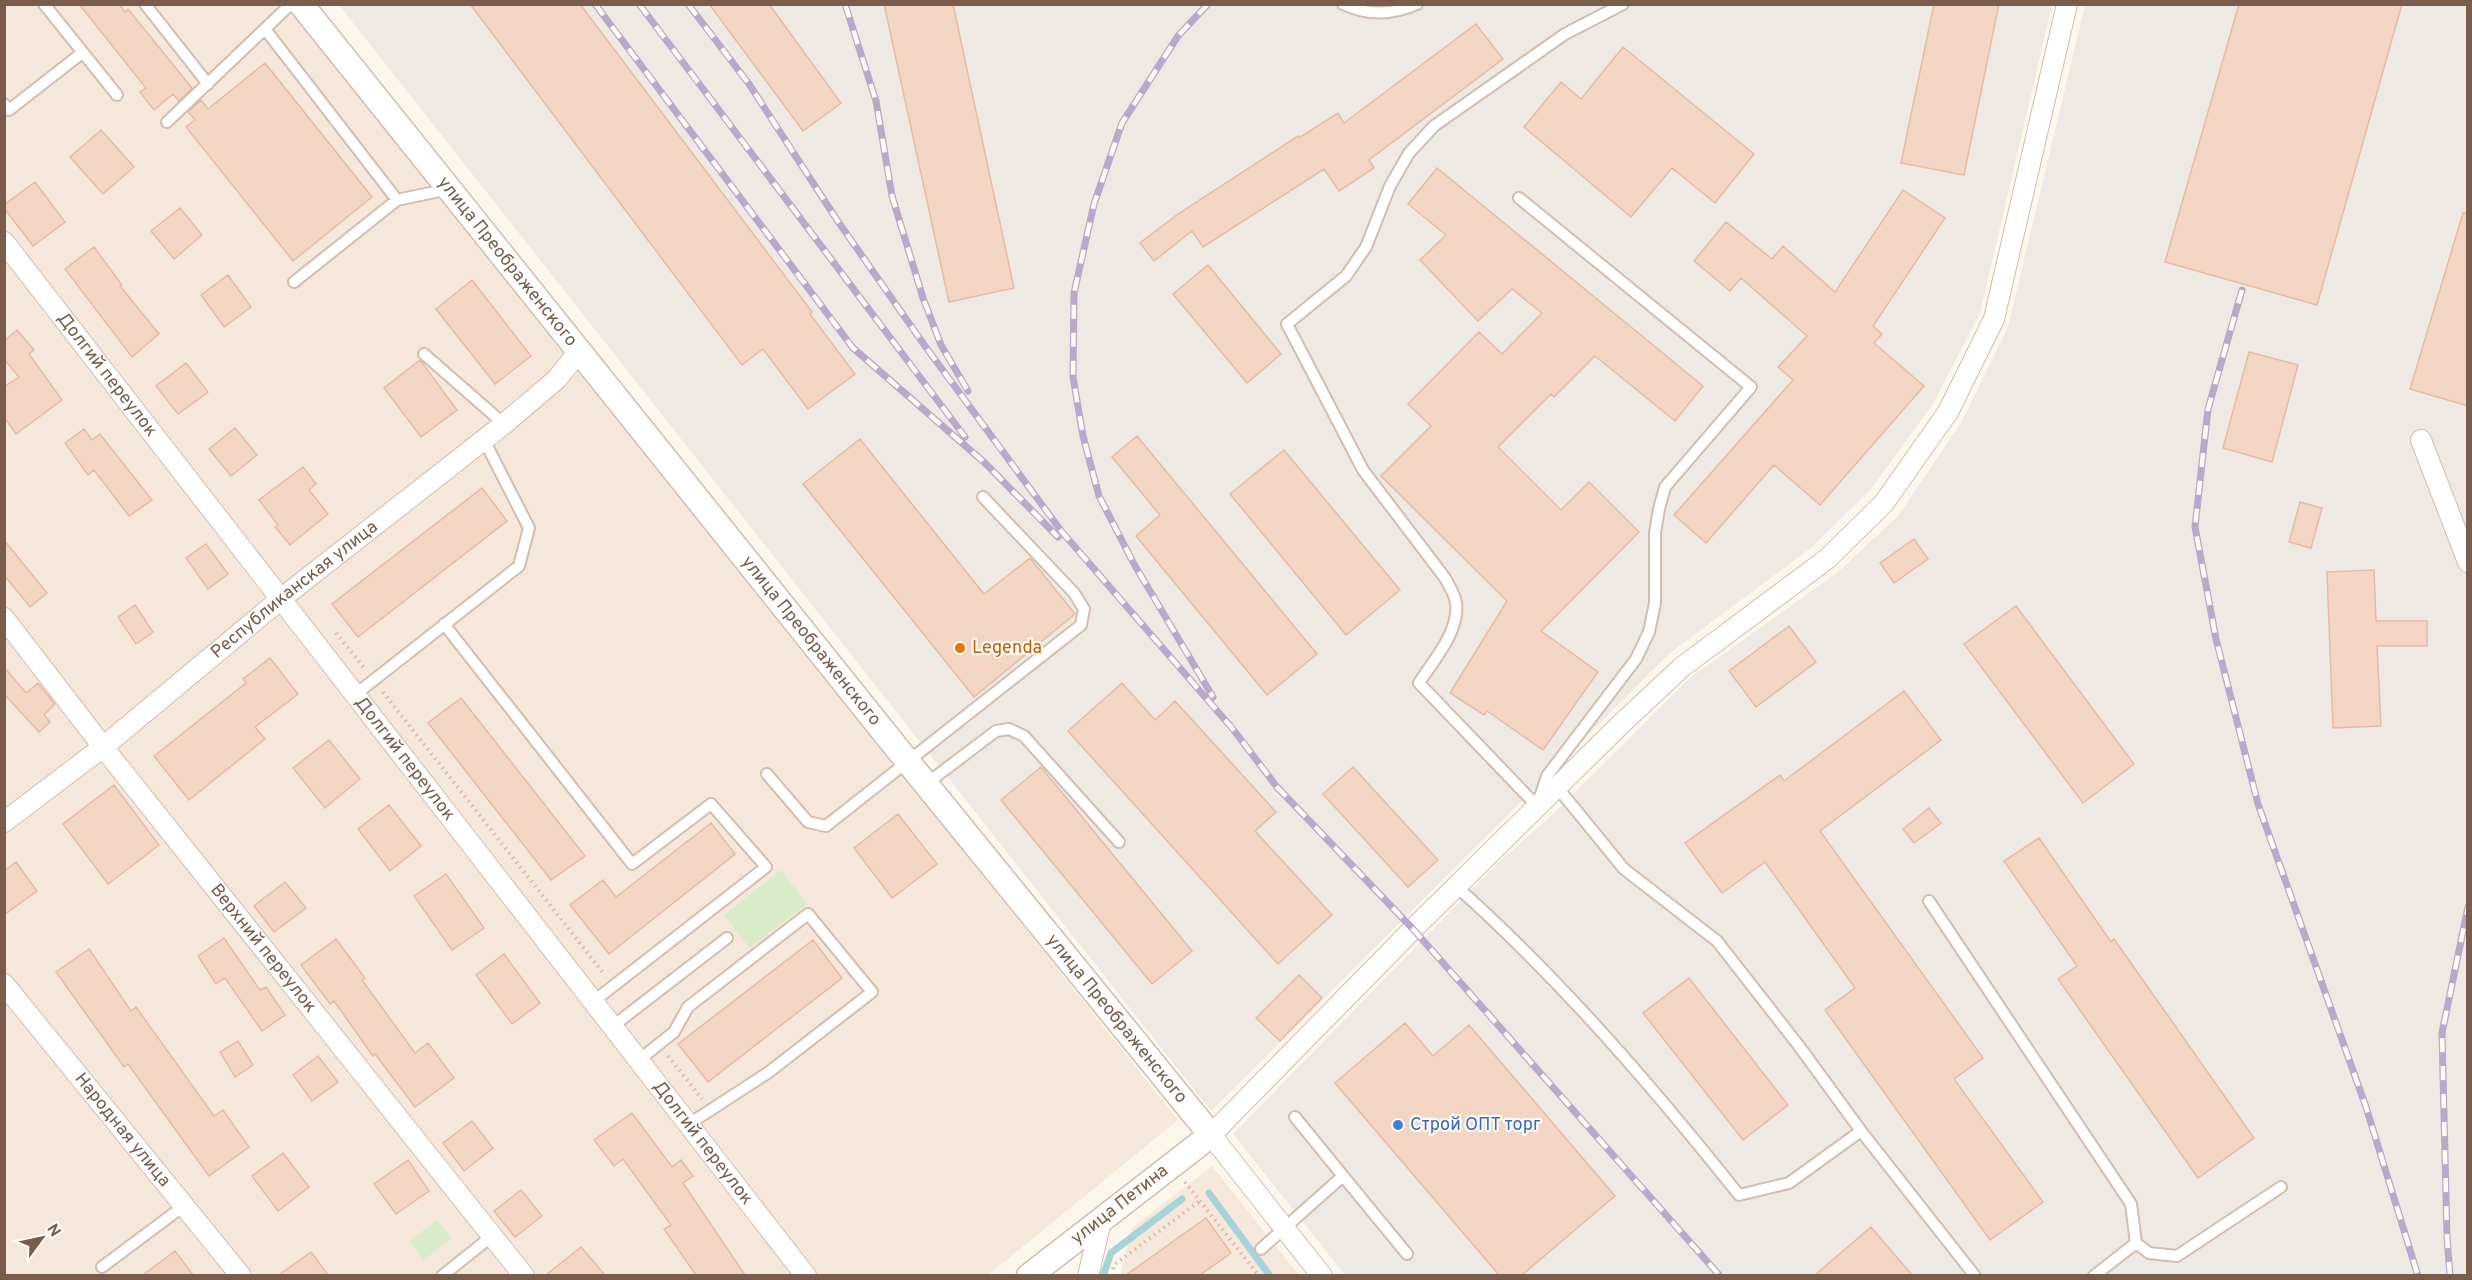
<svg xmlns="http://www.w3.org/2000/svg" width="2472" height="1280" viewBox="0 0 2472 1280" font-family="Overpass,sans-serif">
	<rect width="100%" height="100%" fill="#fdf6ec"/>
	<path fill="#f5e8da" d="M5,5H289L1178,1120L988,1275L5,1276Z
		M1212,1166L1299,1275L1120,1276L1132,1228Z"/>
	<path fill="#efe9e4" d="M339,5H2052L1980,313L1933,404L1870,490L1812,547L1670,653L1211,1111Z
		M2085,5H2467V1275H1345L1233,1134L1502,859L1548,819L1690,678L1838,572L1898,516L1961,423L2008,327Z"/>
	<path fill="#d8ecc9" d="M781,870L807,904L750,948L724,915Z
		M437,1220L452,1238L424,1260L409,1241Z"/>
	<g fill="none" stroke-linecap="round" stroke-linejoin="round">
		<path stroke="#a5d3da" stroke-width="7" d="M1209,1193L1270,1276
			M1103,1276L1111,1253L1182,1199"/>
	</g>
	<path fill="#f3d5c3" stroke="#e6bba3" stroke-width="1.5" d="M79,4H119L125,12L128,9L192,88L179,101L173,94L154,110L140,92L146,88Z
		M470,4H580L812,312L810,314L855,374L808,409L763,349L742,365Z
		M709,4H769L841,103L803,131Z
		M884,4H953L1014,288L949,302Z
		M1934,4H1999L1964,175L1901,163Z
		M2239,4H2402L2317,305L2165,262Z
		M1476,24L1503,59L1369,160L1374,168L1339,191L1324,169L1203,247L1192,231L1154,261L1140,243L1178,214L1298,136L1299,138L1338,113L1344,123Z
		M1623,47L1754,154L1715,203L1672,168L1631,217L1524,127L1561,82L1581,99Z
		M265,63L372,197L293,261L186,127L195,120L188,112L201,100L208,109Z
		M101,130L134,167L103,194L70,157Z
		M1437,168L1703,386L1675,421L1595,356L1554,397L1551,394L1498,447L1561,510L1589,482L1639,532L1541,631L1598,672L1543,750L1487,711L1484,715L1450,693L1507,601L1381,476L1431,426L1408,404L1479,332L1502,354L1542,313L1512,289L1478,321L1420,260L1446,235L1408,204Z
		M35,182L65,222L33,246L4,208V205Z
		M1903,190L1945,218L1873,326L1882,334L1874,343L1924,386L1820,505L1774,465L1706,543L1674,515L1793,380L1778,367L1807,336L1741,278L1730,291L1694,261L1726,222L1772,259L1783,246L1835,292Z
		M180,208L202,235L174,259L151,231Z
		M2463,213H2468V406L2410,389Z
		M94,247L122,285L120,286L159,334L132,357L65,269Z
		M1208,265L1281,354L1247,383L1173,294Z
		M228,275L251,307L224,327L201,295Z
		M472,280L531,356L495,384L436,309Z
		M17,330L34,350L29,354L62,400L16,434L4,417V387L19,377L4,359V341Z
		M2249,352L2298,365L2272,462L2223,448Z
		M420,360L457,410L421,437L384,388Z
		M186,363L208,392L178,414L156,386Z
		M235,428L257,455L231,476L209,449Z
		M84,429L92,440L100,434L152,500L129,516L94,470L88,475L65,443Z
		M1137,436L1317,654L1267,695L1136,536L1160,515L1112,457Z
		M860,439L984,594L1030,558L1075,614L974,697L803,484Z
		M1284,450L1400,590L1346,635L1230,494Z
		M303,467L316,484L309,490L328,514L290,545L275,527L278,525L259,500Z
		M482,488L507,521L358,637L332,604Z
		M2300,502L2322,508L2311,548L2289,542Z
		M1914,539L1928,559L1894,583L1880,563Z
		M4,540L47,593L30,607L4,575Z
		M206,544L228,574L208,589L186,558Z
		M2374,570L2376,621H2427V646H2377L2381,726L2333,728L2327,572Z
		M135,605L153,632L136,644L118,617Z
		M2016,606L2134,764L2083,803L1964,644Z
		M1789,626L1816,662L1756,707L1729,671Z
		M270,658L298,694L255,727L265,739L189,800L154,756L246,683L243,679Z
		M4,667L26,693L38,683L55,704L44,715L50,722L39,732L4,694Z
		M1122,683L1155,720L1175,701L1276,812L1255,831L1332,915L1278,964L1068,731Z
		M1904,691L1941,740L1820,831L1983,1058L1954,1079L2043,1202L1990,1240L1825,1010L1855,988L1765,862L1722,893L1685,843L1780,775L1784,781Z
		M461,698L585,856L551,880L428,723Z
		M329,740L360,779L325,808L293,768Z
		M1041,767L1192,951L1152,984L1001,800Z
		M1353,767L1438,860L1408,887L1323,794Z
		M114,785L159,845L108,884L63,824Z
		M389,805L421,846L390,871L358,829Z
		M1929,808L1941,823L1914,843L1903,829Z
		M898,814L937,864L892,898L854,848Z
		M711,823L735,854L609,954L570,905L603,880L616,897Z
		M2039,838L2111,942L2114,939L2254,1138L2198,1178L2058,979L2077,966L2004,861Z
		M16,862L37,891L4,915V871Z
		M446,874L484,928L452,950L414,896Z
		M285,882L306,908L274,932L254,906Z
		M224,938L260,990L266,987L285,1015L262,1031L225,978L216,984L198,956Z
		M336,939L365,978L362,980L415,1053L428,1043L454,1078L415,1107L375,1054L373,1056L334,1001L330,1004L301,965Z
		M813,940L842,978L708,1082L678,1044Z
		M89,949L131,1011L136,1007L214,1116L223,1110L249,1147L209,1176L128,1064L124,1067L56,972Z
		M504,954L540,1003L512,1024L476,975Z
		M1299,975L1322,998L1280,1041L1256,1018Z
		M1689,978L1788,1105L1743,1140L1643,1013Z
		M1405,1023L1433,1056L1469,1025L1615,1196L1522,1275H1499L1335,1083Z
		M238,1041L253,1065L235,1077L220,1052Z
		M318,1056L338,1082L312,1101L293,1075Z
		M632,1113L672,1167L681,1160L693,1176L683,1183L745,1275H696L664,1229L671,1225L623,1159L614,1166L594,1140Z
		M472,1121L493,1148L464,1171L443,1143Z
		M283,1153L309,1187L278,1211L252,1176Z
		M408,1160L429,1191L396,1214L374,1184Z
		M521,1190L542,1216L515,1237L494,1211Z
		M1206,1218L1231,1253L1200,1275H1126Z
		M1871,1227L1912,1275H1815Z
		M581,1247L605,1275H546Z
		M175,1251L193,1275H143Z
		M311,1252L328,1275H279Z"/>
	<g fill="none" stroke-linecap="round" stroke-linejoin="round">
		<g stroke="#d1beb0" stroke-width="14">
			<path id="service" d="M44,4L117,95
				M145,4L208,84
				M1343,4C1368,16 1392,15 1417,4
				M265,29L397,200L449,189
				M4,104L9,110L82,53
				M167,122L291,4
				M1519,198L1751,387L1665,487L1659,509L1655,533V603L1649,632L1636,659L1547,776L1537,806L1419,683C1433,661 1460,631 1456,603C1455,594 1449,586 1445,578L1363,470L1287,324L1346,276L1366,247L1390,186L1409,153L1434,126L1565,34L1623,4
				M294,282L397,200
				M424,354L504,424
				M444,624L632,864L711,804L766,867L594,1001
				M356,694L519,566L529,528L484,440
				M767,774L808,822L826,826L1081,625L1084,609L1074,593L983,497
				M926,784L996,731L1009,729L1024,736L1119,842
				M1557,787L1624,869L1717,941L1799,1046L1861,1131
				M1456,886C1561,980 1652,1086 1739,1195L1789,1183L1861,1131L1975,1276
				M1929,901L2131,1204L2136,1243L2094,1276
				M613,1026L727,938
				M639,1060L674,1032L688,1007L808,914L872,992L769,1072L689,1124
				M1343,1176L1407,1254
				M2136,1243L2149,1253L2177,1256L2281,1187
				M1261,1249L1343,1176L1295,1117
				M102,1267L185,1205
				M442,1276L492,1236"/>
		</g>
		<g stroke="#d1beb0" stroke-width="22">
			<g id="minor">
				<path id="s1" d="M4,242L806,1276"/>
				<path d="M2421,440L2468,562"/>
				<path id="s2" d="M4,618L103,747L524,1276"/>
				<path id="s3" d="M4,822L103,747L282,598L504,424L557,379L579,351"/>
				<path id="s4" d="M4,984L241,1276"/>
				<path d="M1088,1276L1102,1217"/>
				<path d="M1322,1276L1211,1135L1413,929L1621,724L1682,667L1827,559L1884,503L1948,412L1994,319L2067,4"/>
			</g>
		</g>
		<g stroke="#d1beb0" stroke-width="27">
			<g id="tertiary">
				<path id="s5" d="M301,4L908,762L1211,1135L1029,1276"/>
			</g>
		</g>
		<path stroke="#d9b8a5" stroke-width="4" stroke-dasharray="1.5 4.5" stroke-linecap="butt" d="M336,633L365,669
			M383,692L604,974
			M668,1056L702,1099
			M1185,1182L1259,1276
			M1113,1269L1115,1264L1201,1200"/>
		<use href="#service" stroke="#fff" stroke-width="10"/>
		<use href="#minor" stroke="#fff" stroke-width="20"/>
		<use href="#tertiary" stroke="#fff" stroke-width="24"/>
		<g stroke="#b9a8c9" stroke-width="7">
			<path id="rail" d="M595,4L853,348L985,463L1058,537
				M639,4L965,437
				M688,4L749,84L837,220L925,346L1062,532L1232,728L1277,787L1413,929L1720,1276
				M845,4L876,101L892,196L923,298L941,345L968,391
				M1208,4L1178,36L1122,123L1094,204L1074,293L1073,377L1083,436L1099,496L1134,564L1213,697
				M2242,290L2208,409L2195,527L2216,639L2258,804L2366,1107L2418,1276
				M2450,1276L2447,1237L2442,1033L2468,907"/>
		</g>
		<use href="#rail" stroke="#fffaf3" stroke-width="4.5" stroke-dasharray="14" stroke-linecap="butt"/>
	</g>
	<circle fill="#e8710a" stroke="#fffaf3" stroke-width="2" cx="960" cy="648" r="6"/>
	<circle fill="#3f7fe0" stroke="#fffaf3" stroke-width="2" cx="1398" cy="1125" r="6"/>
	<g text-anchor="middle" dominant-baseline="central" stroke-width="4.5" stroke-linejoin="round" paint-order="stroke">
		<g font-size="18" fill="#7a5c4d" stroke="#fffaf3">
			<text stroke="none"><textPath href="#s5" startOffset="330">улица Преображенского</textPath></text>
			<text stroke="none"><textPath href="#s1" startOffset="168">Долгий переулок</textPath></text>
			<text stroke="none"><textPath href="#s3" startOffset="372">Республиканская улица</textPath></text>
			<text stroke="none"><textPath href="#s5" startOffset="816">улица Преображенского</textPath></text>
			<text stroke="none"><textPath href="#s1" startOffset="654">Долгий переулок</textPath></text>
			<text stroke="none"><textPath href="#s2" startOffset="420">Верхний переулок</textPath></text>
			<text stroke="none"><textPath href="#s5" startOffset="1302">улица Преображенского</textPath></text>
			<text stroke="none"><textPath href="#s4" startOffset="188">Народная улица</textPath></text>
			<text stroke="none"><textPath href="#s1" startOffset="1140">Долгий переулок</textPath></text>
			<text transform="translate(1120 1205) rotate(-38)">улица Петина</text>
		</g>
		<g font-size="18" fill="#c56008" stroke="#fffaf3" text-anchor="start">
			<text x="972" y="648">Legenda</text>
		</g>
		<g font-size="18" fill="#366cbe" stroke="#fffaf3" text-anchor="start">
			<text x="1410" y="1125">Строй ОПТ торг</text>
		</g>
	</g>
	<rect width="2472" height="1280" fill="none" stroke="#7a5c4d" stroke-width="12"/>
	<g transform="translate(42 1238) rotate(57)" stroke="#fffaf3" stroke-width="4.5" paint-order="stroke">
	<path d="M0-4.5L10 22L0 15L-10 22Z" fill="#7a5c4d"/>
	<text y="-9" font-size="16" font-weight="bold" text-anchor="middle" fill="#7a5c4d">N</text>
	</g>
</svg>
